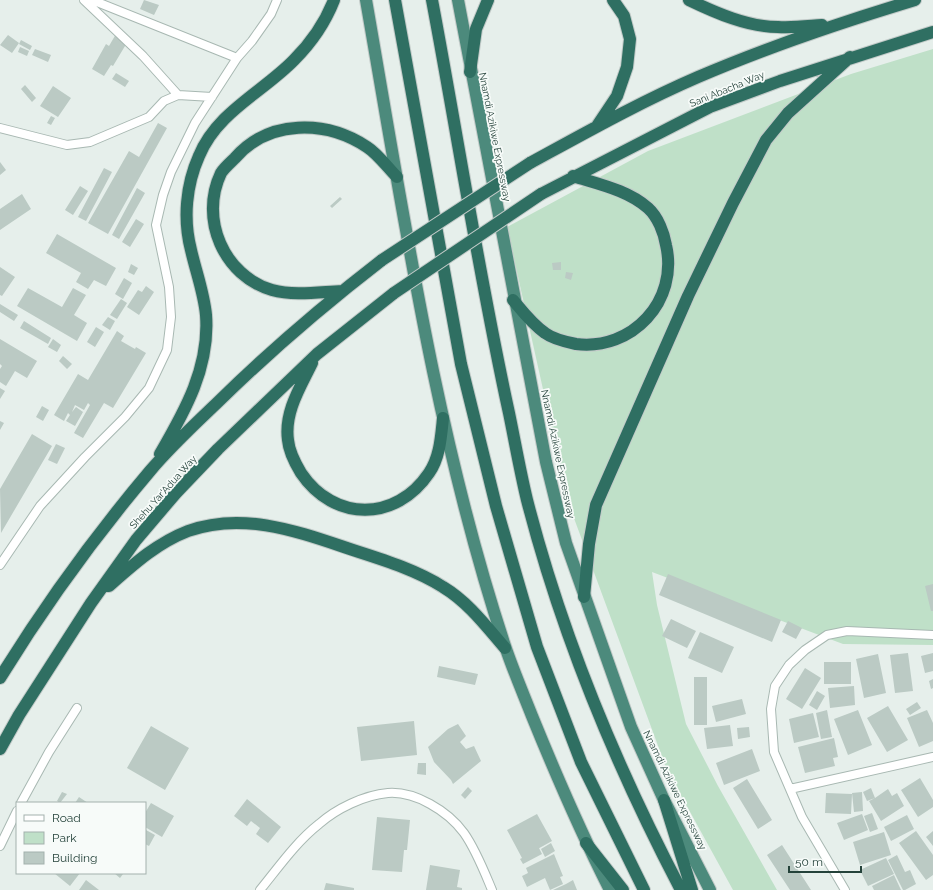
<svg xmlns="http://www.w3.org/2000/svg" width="933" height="890" viewBox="0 0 933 890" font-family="Raleway,sans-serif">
	<rect width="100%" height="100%" fill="#e6efeb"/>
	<path fill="#bfe0c8" d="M933,49V645L843,644L652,572L657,605L686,724L718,786L777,890H733L667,770L568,502L507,227L648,151L851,74Z"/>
	<path fill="#bbcac4" d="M144,0L159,5L154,15L140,9Z
		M116,34L128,41L113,66L111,65L104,76L92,69L106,44L109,46Z
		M8,35L19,43L12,53L0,45Z
		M21,40L32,46L30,50L19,44Z
		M20,47L29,51L27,56L18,52Z
		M35,49L51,55L48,62L32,55Z
		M116,73L129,81L125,87L112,79Z
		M25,85L36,98L32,102L21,89Z
		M53,86L71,98L58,117L40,106Z
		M51,116L55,118L51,125L47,123Z
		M158,123L167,128L108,234L88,223L129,151L139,157Z
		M0,162L6,170L0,175Z
		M104,168L112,172L86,221L78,217Z
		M80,186L88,191L73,215L65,210Z
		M137,188L145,193L119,239L112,235Z
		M22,194L31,209L0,230V209Z
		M340,197L342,199L332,208L330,206Z
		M136,219L144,224L130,247L122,242Z
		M57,234L116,268L106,286L94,280L88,289L76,282L81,273L46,253Z
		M561,262V270H553L552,263Z
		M131,264L138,268L134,275L128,272Z
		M0,267L15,277L2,296L0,295Z
		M566,272L573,273L571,280L565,278Z
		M124,278L132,283L123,299L115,294Z
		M146,286L154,292L139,315L127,307L138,290L142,292Z
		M28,288L62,307L73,288L86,295L74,315L87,323L77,341L17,306Z
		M121,299L127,303L117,319L110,315Z
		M0,304L18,315L14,321L0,312Z
		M108,317L115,321L110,330L102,325Z
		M24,321L51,338L48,344L20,328Z
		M96,327L104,332L95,347L87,342Z
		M117,331L124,336L121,341L135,349L136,347L146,353L113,408L104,403L83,438L74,433L90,405L88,403L84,410L75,405L72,412L76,407L83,412L75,426L66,421L70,415L68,413L64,421L54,415L78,374L88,380Z
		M0,339L37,361L27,378L15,371L6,386L0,382V369L2,366L0,364Z
		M53,339L61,345L57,352L48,347Z
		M63,356L72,364L67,369L59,361Z
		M0,388L5,391L0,399Z
		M42,406L49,410L43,421L36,417Z
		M0,421L4,423L0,430Z
		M32,434L52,446L1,533L0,489Z
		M56,444L65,448L57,464L48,460Z
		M668,574L781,620L772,642L659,595Z
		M933,584V611H931L925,586Z
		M671,619L696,631L687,648L662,636Z
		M788,621L802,628L796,639L782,632Z
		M700,632L734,647L722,673L688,658Z
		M908,653L913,691L895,693L890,655Z
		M933,653V671L925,673L921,656Z
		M878,654L886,693L864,698L856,659Z
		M824,662H851V684H824Z
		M439,666L478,674L475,685L437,677Z
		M805,668L821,678L802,709L786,699Z
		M694,677H707V725H694Z
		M933,679V688L931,689L929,681Z
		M854,686L855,705L830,708L828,688Z
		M817,691L825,696L817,710L809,705Z
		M742,699L746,714L716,722L712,706Z
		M917,702L921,708L910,715L906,709Z
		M888,706L908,740L887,752L867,718Z
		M827,710L832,737L821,739L816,713Z
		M858,710L872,745L848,755L834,719Z
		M927,710L933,723V741L919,747L907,718Z
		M813,713L819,737L794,743L789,719Z
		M414,721L417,755L361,761L357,727Z
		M458,724L466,736L460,742L466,749L474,746L481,761L453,784L451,780L434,762L428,747L448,729Z
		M730,725L733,746L707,749L704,728Z
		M151,726L189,748L165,790L127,768Z
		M749,727L750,737L738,739L737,728Z
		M834,738L838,757L833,758L835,766L805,773L798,747Z
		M752,749L760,771L724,785L716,763Z
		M418,763H426V775L417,774Z
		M920,778L933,800V807L918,817L901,790Z
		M747,779L772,820L758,829L733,788Z
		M468,787L472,791L465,799L461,795Z
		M871,788L875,798L888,789L892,796L897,793L904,806L881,821L869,801L875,798L867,801L863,792Z
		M62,792L67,794L60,803L57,801Z
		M862,792L863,811L854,812L852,793Z
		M826,793L852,794L851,814L825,813Z
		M79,797L88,803H75Z
		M247,799L281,827L268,843L256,834L260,828L251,821L247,826L234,816Z
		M151,803L174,816L162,837L145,827V813Z
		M872,813L878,829L870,832L864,816Z
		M537,814L552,841L534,851L539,848L542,854L523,864L520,859L522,858L507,830Z
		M862,814L868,830L844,840L837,823Z
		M907,815L914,829L891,841L884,827Z
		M377,817L410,820L407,850H404L402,872L372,870Z
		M146,830L155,835L149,846L145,844Z
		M916,831L933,855V875L926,880L899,843Z
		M933,831V846L926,837Z
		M884,832L891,855L860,865L853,842Z
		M551,843L555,851L545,857L541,849Z
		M782,845L811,890H790L767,855Z
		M554,854L563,876L560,877L563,884L550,890L545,878L527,887L522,876L528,873L526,868Z
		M897,855L905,872L910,870L916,884L905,890H903L888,860Z
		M886,858L894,874L868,886L860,870Z
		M430,865L460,870L457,887L462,888V890H426Z
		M54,873H80L70,886Z
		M114,873H122L123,874L120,878Z
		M894,875L901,890H874L872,886Z
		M86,880L99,890H79Z
		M573,880L577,890H553L566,884Z
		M326,883L354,888V890H324Z"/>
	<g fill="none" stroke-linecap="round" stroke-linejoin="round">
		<g stroke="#a8b8b2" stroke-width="10">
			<path id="minor" d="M84,0L143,56L178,95
				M92,0L237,58
				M0,128L67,145L90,142L149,117L164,101L178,95L212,97
				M0,565L40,506L85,457L125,417L149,388L167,350L171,317L169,287L156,225L163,195L171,172L195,123L237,58L252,41L271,14L277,0
				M790,789L933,757
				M21,803L49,752L77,708
				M0,846L17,811
				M260,890C278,868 296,842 319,824C336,809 364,795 388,793C415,791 448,811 464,833C476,850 484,871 492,890
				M845,890L802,817L774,752L771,709L775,686L789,665L805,650L827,635L847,631L933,635"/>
		</g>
		<g stroke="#c2cac8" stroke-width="14">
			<path id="trunk" d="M366,0C404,217 436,437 505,646C513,670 523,693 532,716C556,775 581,833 610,890
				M458,0L546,462L566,543L631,727L664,800L710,890"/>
		</g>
		<g stroke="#c2cac8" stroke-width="14">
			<path id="motorway" d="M395,0L461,364L496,506L537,647L581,762L644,890
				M432,0C458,138 479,276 509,413C515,442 520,471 527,500C562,636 616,766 681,890
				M689,0C716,13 748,27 778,27C793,28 808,26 822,25
				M470,72L476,29L488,0
				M597,126L617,96L627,67L630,39L624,16L613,0
				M530,163C585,133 640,102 698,77C768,47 842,22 915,0
				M541,194L710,107L780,81L933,32
				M342,291C319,292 294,296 272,290C224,276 199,219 221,173C224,168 231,162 235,158C269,119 326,120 367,147C378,154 388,168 397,177
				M513,300C523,312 532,324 545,333C553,339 566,342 576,344C632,351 679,301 666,245C664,233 658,217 648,208C628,190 598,184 573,176
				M312,363C301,386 284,412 288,440C289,452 295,463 301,473C334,522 396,522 429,473C440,457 441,437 443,418
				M160,454C185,411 210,367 206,315C204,293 196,272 191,250C183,219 186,185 199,156C217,112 263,92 294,60C311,43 325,23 334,0
				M109,586C134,564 157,543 188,531C246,510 304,534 359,552C387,561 418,571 443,587C468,602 486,626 505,648
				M584,597L589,544L596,505L688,296L733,203L766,140L788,113L850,57
				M0,678C45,605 95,536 150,471C171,446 195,424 218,402C270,351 325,304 382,260
				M0,749L19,715L91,603L136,540L176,493L218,449L317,354L394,293
				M664,800L692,890
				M586,843L623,890"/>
		</g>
		<use href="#minor" stroke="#fff" stroke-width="8"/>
		<use href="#trunk" stroke="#4c8a7c" stroke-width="12"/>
		<use href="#motorway" stroke="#2f6f62" stroke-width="12"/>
		<g stroke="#c2cac8" stroke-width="14" stroke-linecap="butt">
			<path id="motorway-bridge" d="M382,260L530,163
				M394,293L541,194"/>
		</g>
		<use href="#motorway-bridge" stroke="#2f6f62" stroke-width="12"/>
	</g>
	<g text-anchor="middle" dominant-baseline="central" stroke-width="3.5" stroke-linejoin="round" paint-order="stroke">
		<g font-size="10" fill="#24423a" stroke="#f7fbf9">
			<text transform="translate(727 89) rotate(-22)">Sani Abacha Way</text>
			<text transform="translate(495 137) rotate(79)">Nnamdi Azikiwe Expressway</text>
			<text transform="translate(558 454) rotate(78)">Nnamdi Azikiwe Expressway</text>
			<text transform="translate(163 492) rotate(-48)">Shehu Yar'Adua Way</text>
			<text transform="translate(675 790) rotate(64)">Nnamdi Azikiwe Expressway</text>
		</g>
	</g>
	<rect x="16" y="802" width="130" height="72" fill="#f7fbf9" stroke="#a3b1ad"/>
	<rect x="24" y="815" width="20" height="6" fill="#ffffff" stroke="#a3b1ad"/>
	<text x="52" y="822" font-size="12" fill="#24423a">Road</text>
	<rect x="24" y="832" width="20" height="12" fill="#bfe0c8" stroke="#a3b1ad"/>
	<text x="52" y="842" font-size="12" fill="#24423a">Park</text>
	<rect x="24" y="852" width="20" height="12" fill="#bbcac4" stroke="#a3b1ad"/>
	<text x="52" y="862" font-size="12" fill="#24423a">Building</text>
	<path d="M789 866v6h72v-6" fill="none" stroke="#24423a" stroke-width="2"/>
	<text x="795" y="866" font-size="12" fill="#24423a" stroke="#f7fbf9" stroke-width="3" paint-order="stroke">50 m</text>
</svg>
